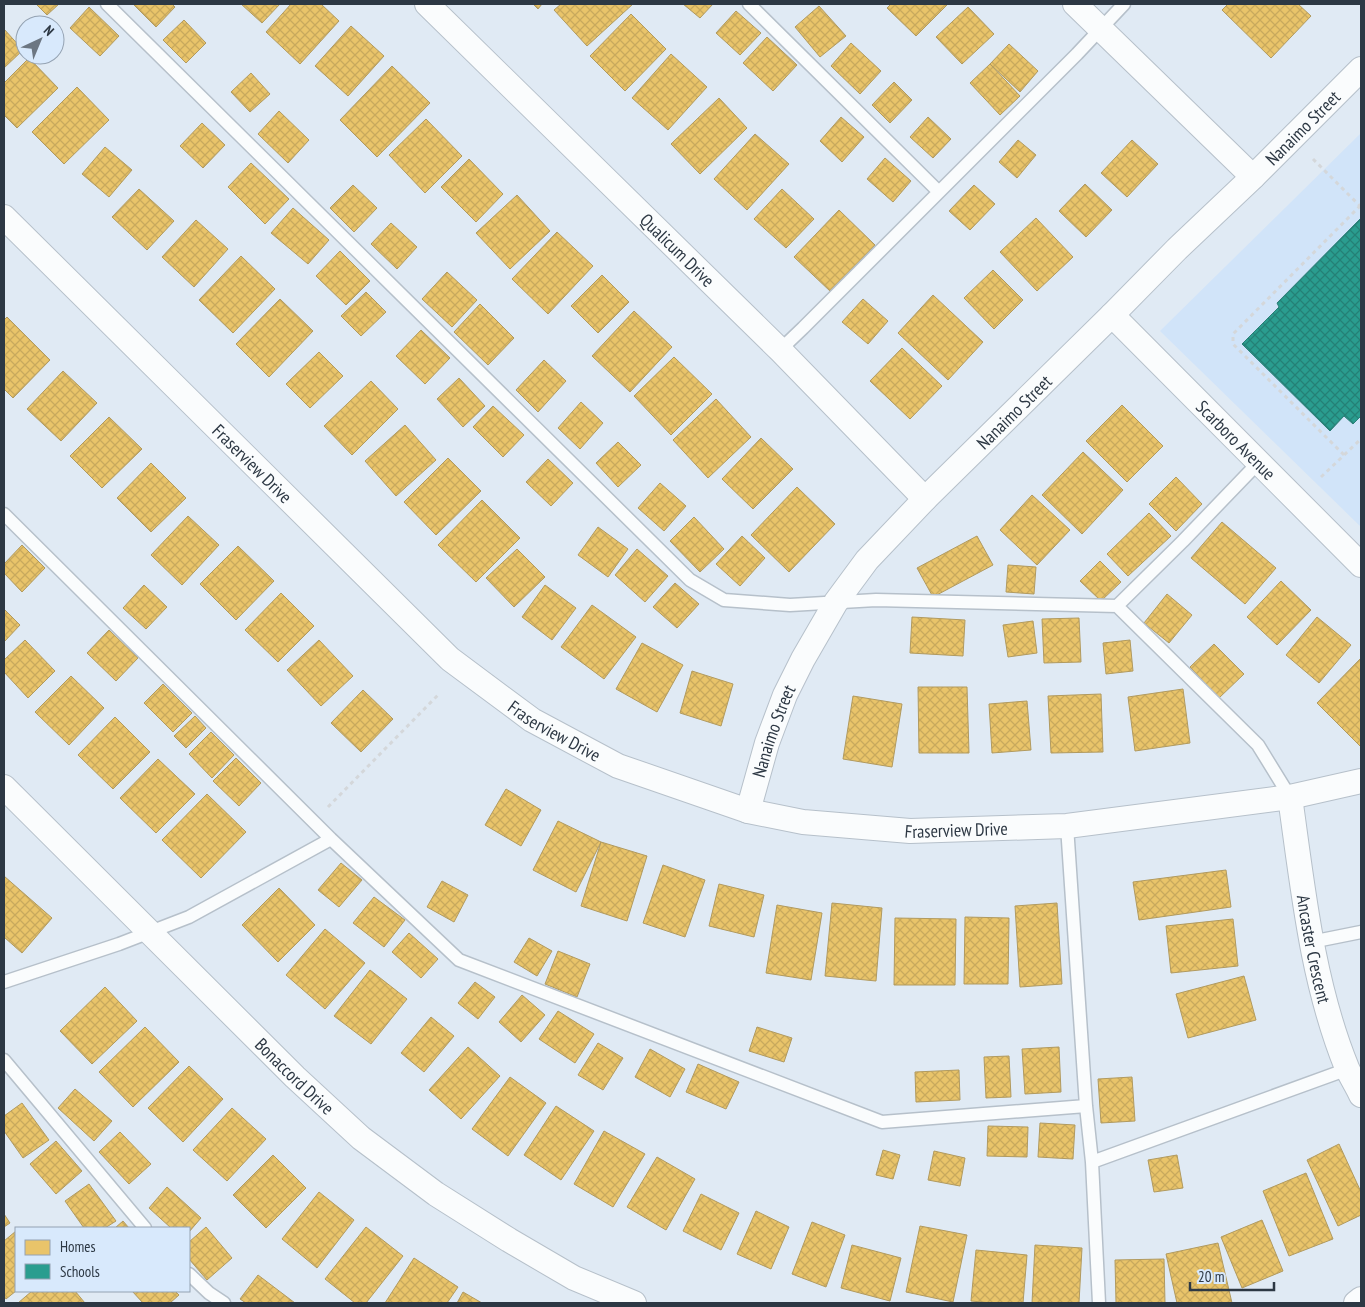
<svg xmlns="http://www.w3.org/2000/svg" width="1365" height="1307" viewBox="0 0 1365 1307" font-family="'PT Sans Narrow',sans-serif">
	<defs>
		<pattern id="homes-cross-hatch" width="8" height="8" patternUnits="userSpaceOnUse" patternTransform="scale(1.25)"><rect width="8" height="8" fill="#e9c46a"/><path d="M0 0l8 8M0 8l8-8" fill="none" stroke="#c8a95d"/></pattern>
		<pattern id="schools-cross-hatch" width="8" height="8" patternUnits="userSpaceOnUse" patternTransform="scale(1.25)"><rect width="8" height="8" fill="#2a9d8f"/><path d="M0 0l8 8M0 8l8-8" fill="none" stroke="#248176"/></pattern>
	</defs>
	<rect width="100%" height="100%" fill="#e0eaf4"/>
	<path fill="#d1e4f9" d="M1361,133V527L1160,331Z"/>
	<path fill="url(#homes-cross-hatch)" stroke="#b19a5f" d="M36,4H59L47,15Z
		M133,4H172L175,7L156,27Z
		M241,4H280L262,23Z
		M291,4H321L339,21L300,64L266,32Z
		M533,4H542L538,9Z
		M561,4H633L587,46L554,10Z
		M683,4H713L700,18Z
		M891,4H948L916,36L887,8Z
		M1228,4H1298L1311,16L1271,58L1222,10Z
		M819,6L846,36L820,57L795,27Z
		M89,7L119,36L100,56L70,28Z
		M968,7L994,34L962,64L936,37Z
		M736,11L761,33L740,55L716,33Z
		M631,14L666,49L625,91L590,56Z
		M184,20L206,43L186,63L163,40Z
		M351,26L384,56L348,96L315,66Z
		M4,29L23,50L4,68Z
		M767,37L797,65L773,91L743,63Z
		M851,43L881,71L860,94L831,66Z
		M1009,44L1038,71L1020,92L990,64Z
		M671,54L707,87L668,130L632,98Z
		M29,58L58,88L17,128L4,115V83Z
		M990,64L1020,96L1000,115L970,83Z
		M392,66L430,103L377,157L340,120Z
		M251,73L270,94L250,112L231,92Z
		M894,82L912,100L890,123L872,105Z
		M77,87L109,120L64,164L32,132Z
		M719,98L747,128L700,174L671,144Z
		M279,111L309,140L288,163L258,134Z
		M841,117L864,137L842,162L820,141Z
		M928,117L951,139L933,158L910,137Z
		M426,119L462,156L425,193L389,155Z
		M202,123L225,145L203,168L180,146Z
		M755,134L789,164L747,210L714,179Z
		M1018,140L1036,155L1017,178L999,162Z
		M1132,140L1158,164L1127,197L1101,173Z
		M105,147L132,170L109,197L82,174Z
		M885,158L911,181L893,202L867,179Z
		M469,159L503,194L476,222L441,187Z
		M251,163L289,199L265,224L228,187Z
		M1085,184L1112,210L1086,237L1059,211Z
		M353,185L377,208L354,232L330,208Z
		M974,185L995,204L970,230L949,211Z
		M139,189L174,221L147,250L112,217Z
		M782,189L814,219L786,248L754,219Z
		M517,195L550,231L510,269L476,233Z
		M293,208L329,240L308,264L271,233Z
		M839,210L875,245L831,292L794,257Z
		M1036,218L1073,257L1037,291L1000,252Z
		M196,220L228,249L194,287L162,257Z
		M391,223L417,247L397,269L371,244Z
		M557,232L593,266L548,314L512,279Z
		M340,251L370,281L346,305L316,276Z
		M241,256L275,289L233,333L199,300Z
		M993,270L1023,300L994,329L964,298Z
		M447,272L477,300L452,327L422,299Z
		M602,275L629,302L598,333L571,306Z
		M366,292L386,312L361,336L341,316Z
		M933,295L983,342L948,380L898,333Z
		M280,299L313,331L269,377L236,344Z
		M863,299L888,321L868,344L842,322Z
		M480,304L514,338L488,365L454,332Z
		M634,311L672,347L630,392L592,356Z
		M7,317L50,360L13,398L4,389V320Z
		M421,330L450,358L425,384L396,356Z
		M902,348L942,386L910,419L870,381Z
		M319,352L343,376L310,408L286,384Z
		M674,357L712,394L671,435L634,396Z
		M544,360L566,381L538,412L516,390Z
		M63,371L97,403L61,441L27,409Z
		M459,378L485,406L463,427L437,399Z
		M371,381L398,409L352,455L324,426Z
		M716,399L751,437L708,478L673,440Z
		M581,402L603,423L580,449L558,428Z
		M1122,405L1163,446L1127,482L1086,441Z
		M493,406L524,435L503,457L473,427Z
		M109,417L142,449L102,488L70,456Z
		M405,425L436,460L396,496L365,461Z
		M761,438L793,469L753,509L722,479Z
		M618,442L641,465L618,487L596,463Z
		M1083,452L1123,490L1082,534L1042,495Z
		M448,458L481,491L436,535L404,502Z
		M548,459L573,483L551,506L526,482Z
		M151,463L186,498L151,532L117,498Z
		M1176,477L1202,504L1176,531L1149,504Z
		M660,483L686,506L664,531L638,508Z
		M797,487L835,524L789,572L751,535Z
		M1032,495L1070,530L1037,565L1000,530Z
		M482,500L520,538L476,582L438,545Z
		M1149,513L1171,536L1128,576L1107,554Z
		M188,516L219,545L182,585L151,555Z
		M694,517L724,549L700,572L670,541Z
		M1222,522L1276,568L1245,604L1191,558Z
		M598,527L628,549L608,577L578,555Z
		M742,536L765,558L740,586L716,564Z
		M977,536L993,565L933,597L917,568Z
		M22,545L45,568L22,592L4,573V564Z
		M238,546L274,581L236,620L200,584Z
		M517,549L545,577L514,607L486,578Z
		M637,549L668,576L645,602L615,575Z
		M1100,561L1121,582L1101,601L1080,581Z
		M1008,565L1036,567L1034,594L1006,592Z
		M1281,581L1311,610L1277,645L1247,617Z
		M675,583L699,604L677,628L653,607Z
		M144,585L167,607L146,629L123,608Z
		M545,585L576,608L552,640L522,617Z
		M281,593L314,626L278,662L245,630Z
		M1167,594L1192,615L1169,643L1144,623Z
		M592,605L636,637L604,679L561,647Z
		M4,609L20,625L4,642Z
		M912,617L965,620L963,656L910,653Z
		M1317,617L1351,645L1319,683L1286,655Z
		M1079,618L1081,662L1044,663L1042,619Z
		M1033,621L1037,653L1008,657L1003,625Z
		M109,630L138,658L116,681L87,653Z
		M25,640L55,671L28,698L4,672V660Z
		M319,640L353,676L321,706L287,670Z
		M1130,640L1133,671L1106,674L1103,643Z
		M642,643L683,665L657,712L616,689Z
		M1214,644L1244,674L1219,698L1190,667Z
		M1361,658V747L1317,703Z
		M692,671L733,684L721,726L680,713Z
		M71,676L104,708L69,745L35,712Z
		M163,684L192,713L173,732L144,703Z
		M918,687H967L969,753H919Z
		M1183,689L1190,743L1135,751L1128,697Z
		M363,690L393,719L361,752L331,723Z
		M1101,694L1103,752L1051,753L1048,696Z
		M853,696L902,704L892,767L843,759Z
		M1027,701L1031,750L992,753L989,704Z
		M195,716L206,728L186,748L174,736Z
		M115,717L150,752L113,789L78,755Z
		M211,732L234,755L212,778L189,754Z
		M236,758L261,783L239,806L213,781Z
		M158,759L195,794L156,833L120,798Z
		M506,789L541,810L521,846L485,825Z
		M207,794L246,832L201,878L162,840Z
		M558,821L601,842L576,892L533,870Z
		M601,842L647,856L627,921L581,906Z
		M341,863L362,880L339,907L318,890Z
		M663,865L705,880L685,937L643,923Z
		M1226,870L1231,907L1139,920L1133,882Z
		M4,876L52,918L22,953L4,937Z
		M442,881L468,895L454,922L427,907Z
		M719,884L764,895L754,937L709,926Z
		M279,888L315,925L278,962L242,925Z
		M374,897L405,920L384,947L353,923Z
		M832,903L882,908L876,981L825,976Z
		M1057,903L1062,984L1020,987L1015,906Z
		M777,905L822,913L811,980L766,973Z
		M965,917L1009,918L1008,984H964Z
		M895,918L956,919L955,985H894Z
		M1233,919L1238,966L1171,973L1166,926Z
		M325,929L365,963L325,1009L286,975Z
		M409,933L438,959L421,978L392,952Z
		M529,938L552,951L537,976L514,962Z
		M558,951L590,964L577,997L545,984Z
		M370,970L407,999L371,1044L334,1016Z
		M1244,976L1256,1020L1188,1038L1176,994Z
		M475,982L495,997L478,1019L458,1003Z
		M105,987L137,1021L92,1064L60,1031Z
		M522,995L545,1015L521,1042L499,1022Z
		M558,1011L594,1034L575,1063L539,1039Z
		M431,1017L454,1036L424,1072L401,1053Z
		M145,1027L179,1062L133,1107L99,1072Z
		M757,1027L792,1038L784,1062L749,1051Z
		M598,1043L623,1058L603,1090L578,1075Z
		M468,1047L500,1076L461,1119L429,1090Z
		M1059,1047L1061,1092L1025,1094L1022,1049Z
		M650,1049L685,1069L670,1097L635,1077Z
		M1009,1056L1011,1097L986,1098L984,1057Z
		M698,1064L739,1082L726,1109L686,1092Z
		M189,1066L223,1099L183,1142L148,1108Z
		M959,1070L960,1100L916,1102L915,1072Z
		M510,1077L546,1103L508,1156L472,1129Z
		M1132,1077L1135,1121L1101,1123L1098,1079Z
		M75,1089L112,1121L94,1141L58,1108Z
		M22,1103L49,1140L23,1158L4,1131V1116Z
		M556,1106L594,1131L561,1180L524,1155Z
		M232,1108L266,1139L227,1181L193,1150Z
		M1040,1123L1075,1125L1073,1159L1038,1157Z
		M988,1126L1028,1127L1027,1157L987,1156Z
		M604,1131L645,1154L613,1207L574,1184Z
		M120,1132L151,1164L129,1184L99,1152Z
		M56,1141L82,1171L56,1194L30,1164Z
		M1339,1144L1361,1192V1215L1338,1226L1307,1160Z
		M883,1150L900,1155L893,1179L876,1175Z
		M934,1151L965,1158L960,1186L928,1180Z
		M273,1155L306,1188L266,1228L233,1195Z
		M1177,1155L1183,1188L1154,1192L1148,1160Z
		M657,1157L695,1179L666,1230L627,1207Z
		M1306,1173L1333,1239L1289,1256L1263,1191Z
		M89,1184L116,1221L105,1228H84L65,1201Z
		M167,1187L201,1218L189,1232V1228H171L149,1208Z
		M319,1192L354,1220L317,1268L282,1239Z
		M701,1194L739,1213L721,1250L683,1231Z
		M756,1211L789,1227L771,1269L737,1254Z
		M4,1214L10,1223L4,1227Z
		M1262,1220L1283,1271L1242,1288L1221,1237Z
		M123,1221L129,1228H115Z
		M812,1222L845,1235L826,1287L792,1274Z
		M920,1226L967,1235L953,1302L906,1292Z
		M206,1227L232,1258L207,1280L189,1259V1242Z
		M366,1227L403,1256L366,1303H355L325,1279Z
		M16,1231V1291L6,1299L4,1296V1241Z
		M1218,1243L1232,1303H1177L1166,1254Z
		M852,1245L901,1258L890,1301L841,1288Z
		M1035,1245L1082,1248L1079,1303H1032Z
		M976,1250L1027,1255L1023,1303H992L971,1301Z
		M414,1258L458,1287L447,1303H385Z
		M1164,1259L1165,1303H1116L1115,1260Z
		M258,1275L295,1303H246L240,1299Z
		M32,1291H75L85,1303H18Z
		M132,1291H175L179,1295L170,1303H143Z
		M463,1292L482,1303H457Z"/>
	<path fill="url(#schools-cross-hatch)" stroke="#2b7f78" d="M1361,218V416L1353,424L1344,416L1330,431L1242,344L1279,307L1277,303Z"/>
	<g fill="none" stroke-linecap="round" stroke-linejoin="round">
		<g stroke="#b6c0ca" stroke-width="15">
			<path id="lane" d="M107,4L690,580L724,600L790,605L876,600L1117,606L1258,745L1290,797
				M749,4L939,192
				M780,350L803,328L1077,54L1124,4
				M4,514L331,839L459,960L882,1122L1086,1106
				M1117,606L1183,541L1259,462
				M1067,826L1086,1106L1092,1162L1099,1303
				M1311,942L1361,932
				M4,982L119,944L189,917L331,839
				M4,1060L145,1228
				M1092,1162L1348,1069
				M189,1274L209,1293L224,1303"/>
		</g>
		<g stroke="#b6c0ca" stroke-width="26">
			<g id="street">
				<path id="s1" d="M427,4L780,350L925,499"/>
				<path d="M1075,4L1253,177"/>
				<path id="s2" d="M4,217L450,659L532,720L618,766L748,811L803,822L910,831L1067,826L1290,797L1361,781"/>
				<path id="s3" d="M1112,315L1361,565"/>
				<path id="s4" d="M4,787L295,1077L361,1138L436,1194L509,1240L574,1278L634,1303"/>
				<path id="s5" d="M1290,797C1303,889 1312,982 1347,1068C1351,1077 1357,1086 1361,1095"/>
				<path id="s6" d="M748,811L767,743L785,695L803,659L836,602L867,560L925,499L1112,315L1177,249L1253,177L1361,69"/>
				<path d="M1356,1303L1361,1299"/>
			</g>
		</g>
		<path stroke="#d4d7da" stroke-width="3" stroke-dasharray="4 4" stroke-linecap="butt" d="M1313,159L1360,206
			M1344,455L1233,344V334L1361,205
			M1321,477L1361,439
			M328,807L438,695"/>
		<use href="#lane" stroke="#fafcfd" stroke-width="12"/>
		<use href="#street" stroke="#fafcfd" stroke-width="24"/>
	</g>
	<g text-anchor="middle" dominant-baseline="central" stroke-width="5" stroke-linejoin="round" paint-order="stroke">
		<g font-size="18" fill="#2d3844" stroke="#d8e9fc">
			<text stroke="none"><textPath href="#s6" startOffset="894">Nanaimo Street</textPath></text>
			<text stroke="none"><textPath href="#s1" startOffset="351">Qualicum Drive</textPath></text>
			<text stroke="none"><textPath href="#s6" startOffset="489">Nanaimo Street</textPath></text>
			<text stroke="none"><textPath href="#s3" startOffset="176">Scarboro Avenue</textPath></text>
			<text stroke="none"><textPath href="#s2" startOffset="350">Fraserview Drive</textPath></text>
			<text stroke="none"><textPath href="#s2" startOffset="755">Fraserview Drive</textPath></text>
			<text stroke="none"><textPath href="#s6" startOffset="84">Nanaimo Street</textPath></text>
			<text stroke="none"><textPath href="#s2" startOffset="1175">Fraserview Drive</textPath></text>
			<text stroke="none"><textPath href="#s5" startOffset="154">Ancaster Crescent</textPath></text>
			<text stroke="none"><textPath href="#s4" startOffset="410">Bonaccord Drive</textPath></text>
		</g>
	</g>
	<rect width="1365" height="1307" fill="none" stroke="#2d3844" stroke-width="10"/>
	<rect x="15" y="1227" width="175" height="65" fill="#d8e9fc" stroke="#94a2b2"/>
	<rect x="25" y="1240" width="25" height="15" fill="#e9c46a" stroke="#94a2b2"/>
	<text x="60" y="1252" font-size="15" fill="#2d3844">Homes</text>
	<rect x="25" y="1264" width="25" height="15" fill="#2a9d8f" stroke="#94a2b2"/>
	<text x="60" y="1277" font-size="15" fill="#2d3844">Schools</text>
	<g transform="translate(40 40) rotate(44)"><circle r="24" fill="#d8e9fc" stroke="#94a2b2"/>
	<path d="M0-4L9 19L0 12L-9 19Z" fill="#6c7682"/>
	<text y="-8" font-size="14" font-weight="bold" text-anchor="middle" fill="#2d3844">N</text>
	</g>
	<path d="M1190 1282v8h84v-8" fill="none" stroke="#2d3844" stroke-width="2.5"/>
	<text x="1198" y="1282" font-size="15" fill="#2d3844" stroke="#d8e9fc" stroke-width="4" paint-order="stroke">20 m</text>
</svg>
